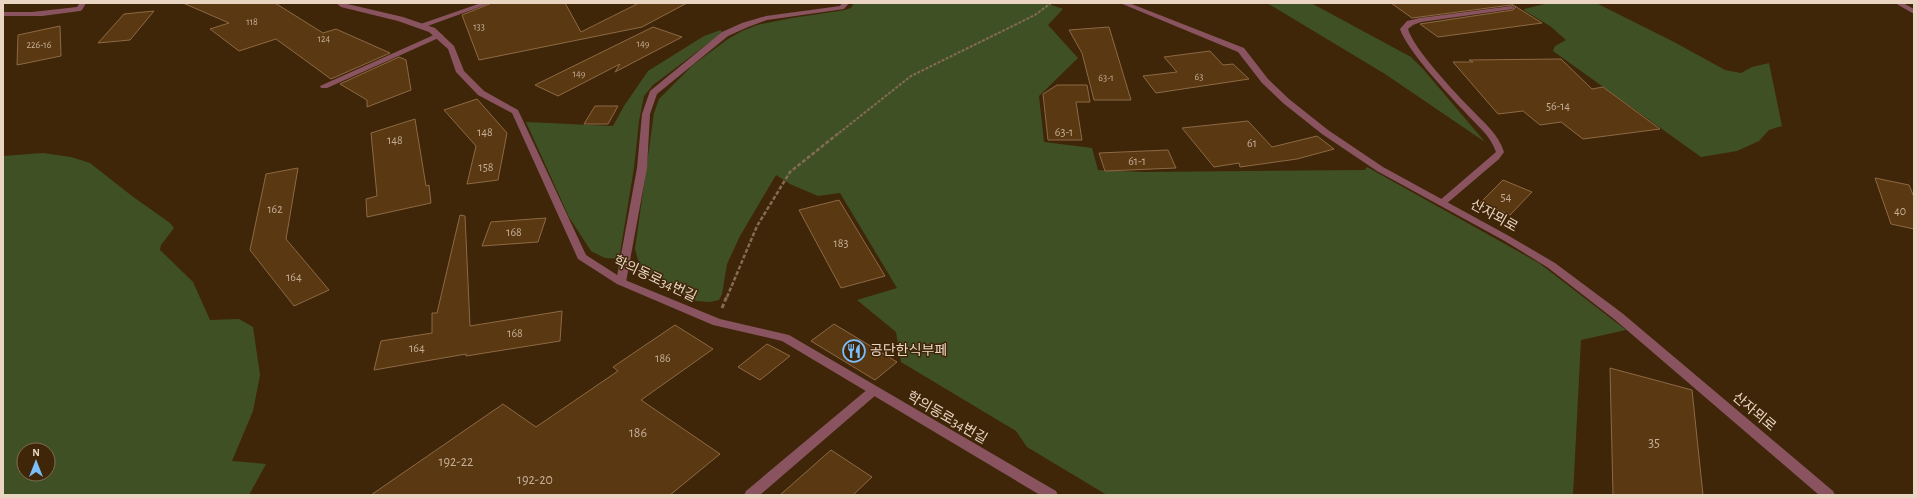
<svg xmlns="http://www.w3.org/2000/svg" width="1917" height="498" viewBox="0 0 1917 498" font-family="'Alegreya Sans','Noto Sans KR',sans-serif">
	<rect width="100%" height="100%" fill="#3f2609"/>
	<path fill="#405025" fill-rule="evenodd" d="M854,3H1046L1063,9L1048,25L1078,58L1039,96L1044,142L1092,148L1098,170L1146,172L1365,170L1367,167L1539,263L1626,330L1581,340L1573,495H1107L1027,447L1016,431L901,362L896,332L857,300L897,288L840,193L818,196L790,184L776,175L740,236L727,264L722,294L719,300L710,302L696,301L641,271L635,249L654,113L659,99L693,65L728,39L742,31L757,25L792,18L845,10L851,8Z
		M1267,3H1311L1411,57L1423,69L1485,142L1385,74Z
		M1549,3H1596L1674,42L1725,70L1741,73L1752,67L1769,63L1782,126L1769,130L1759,141L1737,151L1701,157L1553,51L1555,46L1566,40L1550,26L1525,11L1524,9Z
		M721,30L722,33L653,85L644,96L639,121L634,168L619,259L605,258L591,251L569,217L526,122L613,126L624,106L648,71L704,36Z
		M43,153L71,157L90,163L132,196L170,223L174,228L161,245L160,250L193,282L210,320L239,319L253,327L260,375L253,411L232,461L266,464L249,495H3V156ZM24,450H48V474H24Z"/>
	<path fill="#593812" stroke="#8d6944" d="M183,3H275L323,33L336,29L390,53L331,79L276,39L239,51L210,29L229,23Z
		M492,3H565L581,32L639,3H687L642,27L479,60L462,15Z
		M1391,3H1510L1542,23L1438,37L1420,24L1513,10L1516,7L1511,5L1412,18Z
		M154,11L130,40L98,43L124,14Z
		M60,26L61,56L17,65L18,35Z
		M653,27L682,37L615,72L620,64L558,96L535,85Z
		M1109,27L1131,100H1094L1082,53L1069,30Z
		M1210,51L1223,65L1233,64L1249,79L1156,93L1143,76L1177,72L1164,57Z
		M399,57L406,60L411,90L367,107V100L340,84Z
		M1561,59L1592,89L1603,87L1660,129L1583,139L1561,122L1540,125L1523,111L1498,114L1453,62H1473L1469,60Z
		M1057,85H1087L1090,102H1076L1082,140H1048L1043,94Z
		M477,99L507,133L498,180L467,184L476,146L444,110Z
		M595,106H618L608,124H584Z
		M415,119L426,186L429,185L431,203L367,217L366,199L377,196L371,133Z
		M1248,121L1272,147L1317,136L1334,149L1297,159L1240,167L1239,163L1214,167L1182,128Z
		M1168,150L1176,168L1105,171L1099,153Z
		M298,168L286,239L329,290L294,306L250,250L266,174Z
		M1875,178L1909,185L1914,197V229L1891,224Z
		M1503,180L1532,192L1510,215L1480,203Z
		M839,200L885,276L841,288L799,210Z
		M460,215L465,216L470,326L562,311L560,341L466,356V354L374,370L381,341L432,333V313H437Z
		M546,218L538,242L482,246L491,222Z
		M834,324L897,362L875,380L811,341Z
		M675,325L713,349L641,400L720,454L670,495H371L503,404L536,427L618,371L613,367Z
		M767,344L790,356L760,380L738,367Z
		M1610,368L1692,390L1703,495H1613Z
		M831,450L872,477L853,495H780Z"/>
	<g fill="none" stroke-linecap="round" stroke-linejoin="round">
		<path stroke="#846c54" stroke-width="2" stroke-dasharray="3 1.5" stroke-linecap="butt" d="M839,133L911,76L1035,15L1051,3"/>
		<path stroke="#846c54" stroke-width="2.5" stroke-dasharray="4 2" stroke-linecap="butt" d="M727,297L757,226L790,172L840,132"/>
		<path stroke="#846c54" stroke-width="3" stroke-dasharray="4.5 2.5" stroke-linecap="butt" d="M722,308L727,296"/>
		<path fill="#89545f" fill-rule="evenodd" d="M80,3H86L82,10L80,11L42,16H3V12H32L77,7Z
			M481,3H491L422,28L415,26Z
			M842,3H849L844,9L767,20L748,27L728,36L657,94L650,114L647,168L626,282L625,284H617L616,282L637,168L642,114L650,91L722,32L742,23L766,16L840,6Z
			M1511,6L1515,8L1513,9L1421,22L1413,25L1408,29C1413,48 1456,94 1471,109C1484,123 1498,133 1504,152L1499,159L1445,205H1439L1437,203L1439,201L1496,152C1490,134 1476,125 1464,111C1448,94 1406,49 1400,29L1407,21L1420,18Z
			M436,34H442L443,36L327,88H321L320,86Z
			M873,387L877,388L879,391L877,394L760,495H744L746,491L869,388Z"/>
		<path fill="#89545f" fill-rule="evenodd" d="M336,3H343L403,17L435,28L454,46L464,71L484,91L518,110L586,255L625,280L720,319L789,335L1056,491L1058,495H1040L782,341L713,325L617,284L578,259L512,113L478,95L456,72L448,49L429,32L398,21L341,7Z
			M1120,3H1129L1244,48L1268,79L1289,99L1328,130L1383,167L1509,236L1555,263L1622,313L1833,491L1835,495H1819L1614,319L1547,267L1503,240L1377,171L1322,134L1283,103L1262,83L1238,52Z
			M1895,3H1903L1914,9V14Z"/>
	</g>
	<defs>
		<g id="restaurant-ring" transform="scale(1.15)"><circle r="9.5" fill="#3f2609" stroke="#7cbef9" stroke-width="1.5"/><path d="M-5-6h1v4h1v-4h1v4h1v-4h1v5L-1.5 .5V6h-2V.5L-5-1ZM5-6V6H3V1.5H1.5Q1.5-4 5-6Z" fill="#7cbef9"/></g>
	</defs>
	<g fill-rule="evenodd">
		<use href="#restaurant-ring" x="854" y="351"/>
	</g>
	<g text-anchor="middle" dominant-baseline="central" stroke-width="3" stroke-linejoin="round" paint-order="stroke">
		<g font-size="10" fill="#c6ae96">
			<text x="252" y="22">118</text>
			<text x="479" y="27">133</text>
			<text x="324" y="39">124</text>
			<text x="643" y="44">149</text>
			<text x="39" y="45">226-16</text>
			<text x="579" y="74">149</text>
			<text x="1199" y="77">63</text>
			<text x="1106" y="78">63-1</text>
		</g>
		<g font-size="12" fill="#c6ae96">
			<text x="1558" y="106">56-14</text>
			<text x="485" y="132">148</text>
			<text x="1064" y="132">63-1</text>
			<text x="395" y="140">148</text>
			<text x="1252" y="143">61</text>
			<text x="1137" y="161">61-1</text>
			<text x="486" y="167">158</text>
			<text x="1506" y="197">54</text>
			<text x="275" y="209">162</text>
			<text x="1900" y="211">40</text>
			<text x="514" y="232">168</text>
			<text x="841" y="243">183</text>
			<text x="294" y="277">164</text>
			<text x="515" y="333">168</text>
			<text x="417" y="348">164</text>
			<text x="663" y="358">186</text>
		</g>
		<g font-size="14" fill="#ead5c2" stroke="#3f2609">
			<text transform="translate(1494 216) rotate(29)">산자뫼로</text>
			<text transform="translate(655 279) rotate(25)">학의동로34번길</text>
			<text transform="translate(1754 412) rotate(40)">산자뫼로</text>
			<text transform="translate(947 418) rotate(30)">학의동로34번길</text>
		</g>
		<g font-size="14" fill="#ead5c2" stroke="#3f2609" text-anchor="start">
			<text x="870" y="351">공단한식부페</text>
		</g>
		<g font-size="14" fill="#c6ae96">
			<text x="638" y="433">186</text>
			<text x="1654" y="443">35</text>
			<text x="456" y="462">192-22</text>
			<text x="535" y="480">192-20</text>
		</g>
	</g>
	<rect width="1917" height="498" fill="none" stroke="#ead5c2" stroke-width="8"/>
	<g transform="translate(36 462)"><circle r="19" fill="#3f2609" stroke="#836c53"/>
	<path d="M0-3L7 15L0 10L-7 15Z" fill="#7cbef9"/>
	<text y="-6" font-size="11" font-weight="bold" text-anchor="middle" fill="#ead5c2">N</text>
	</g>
</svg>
